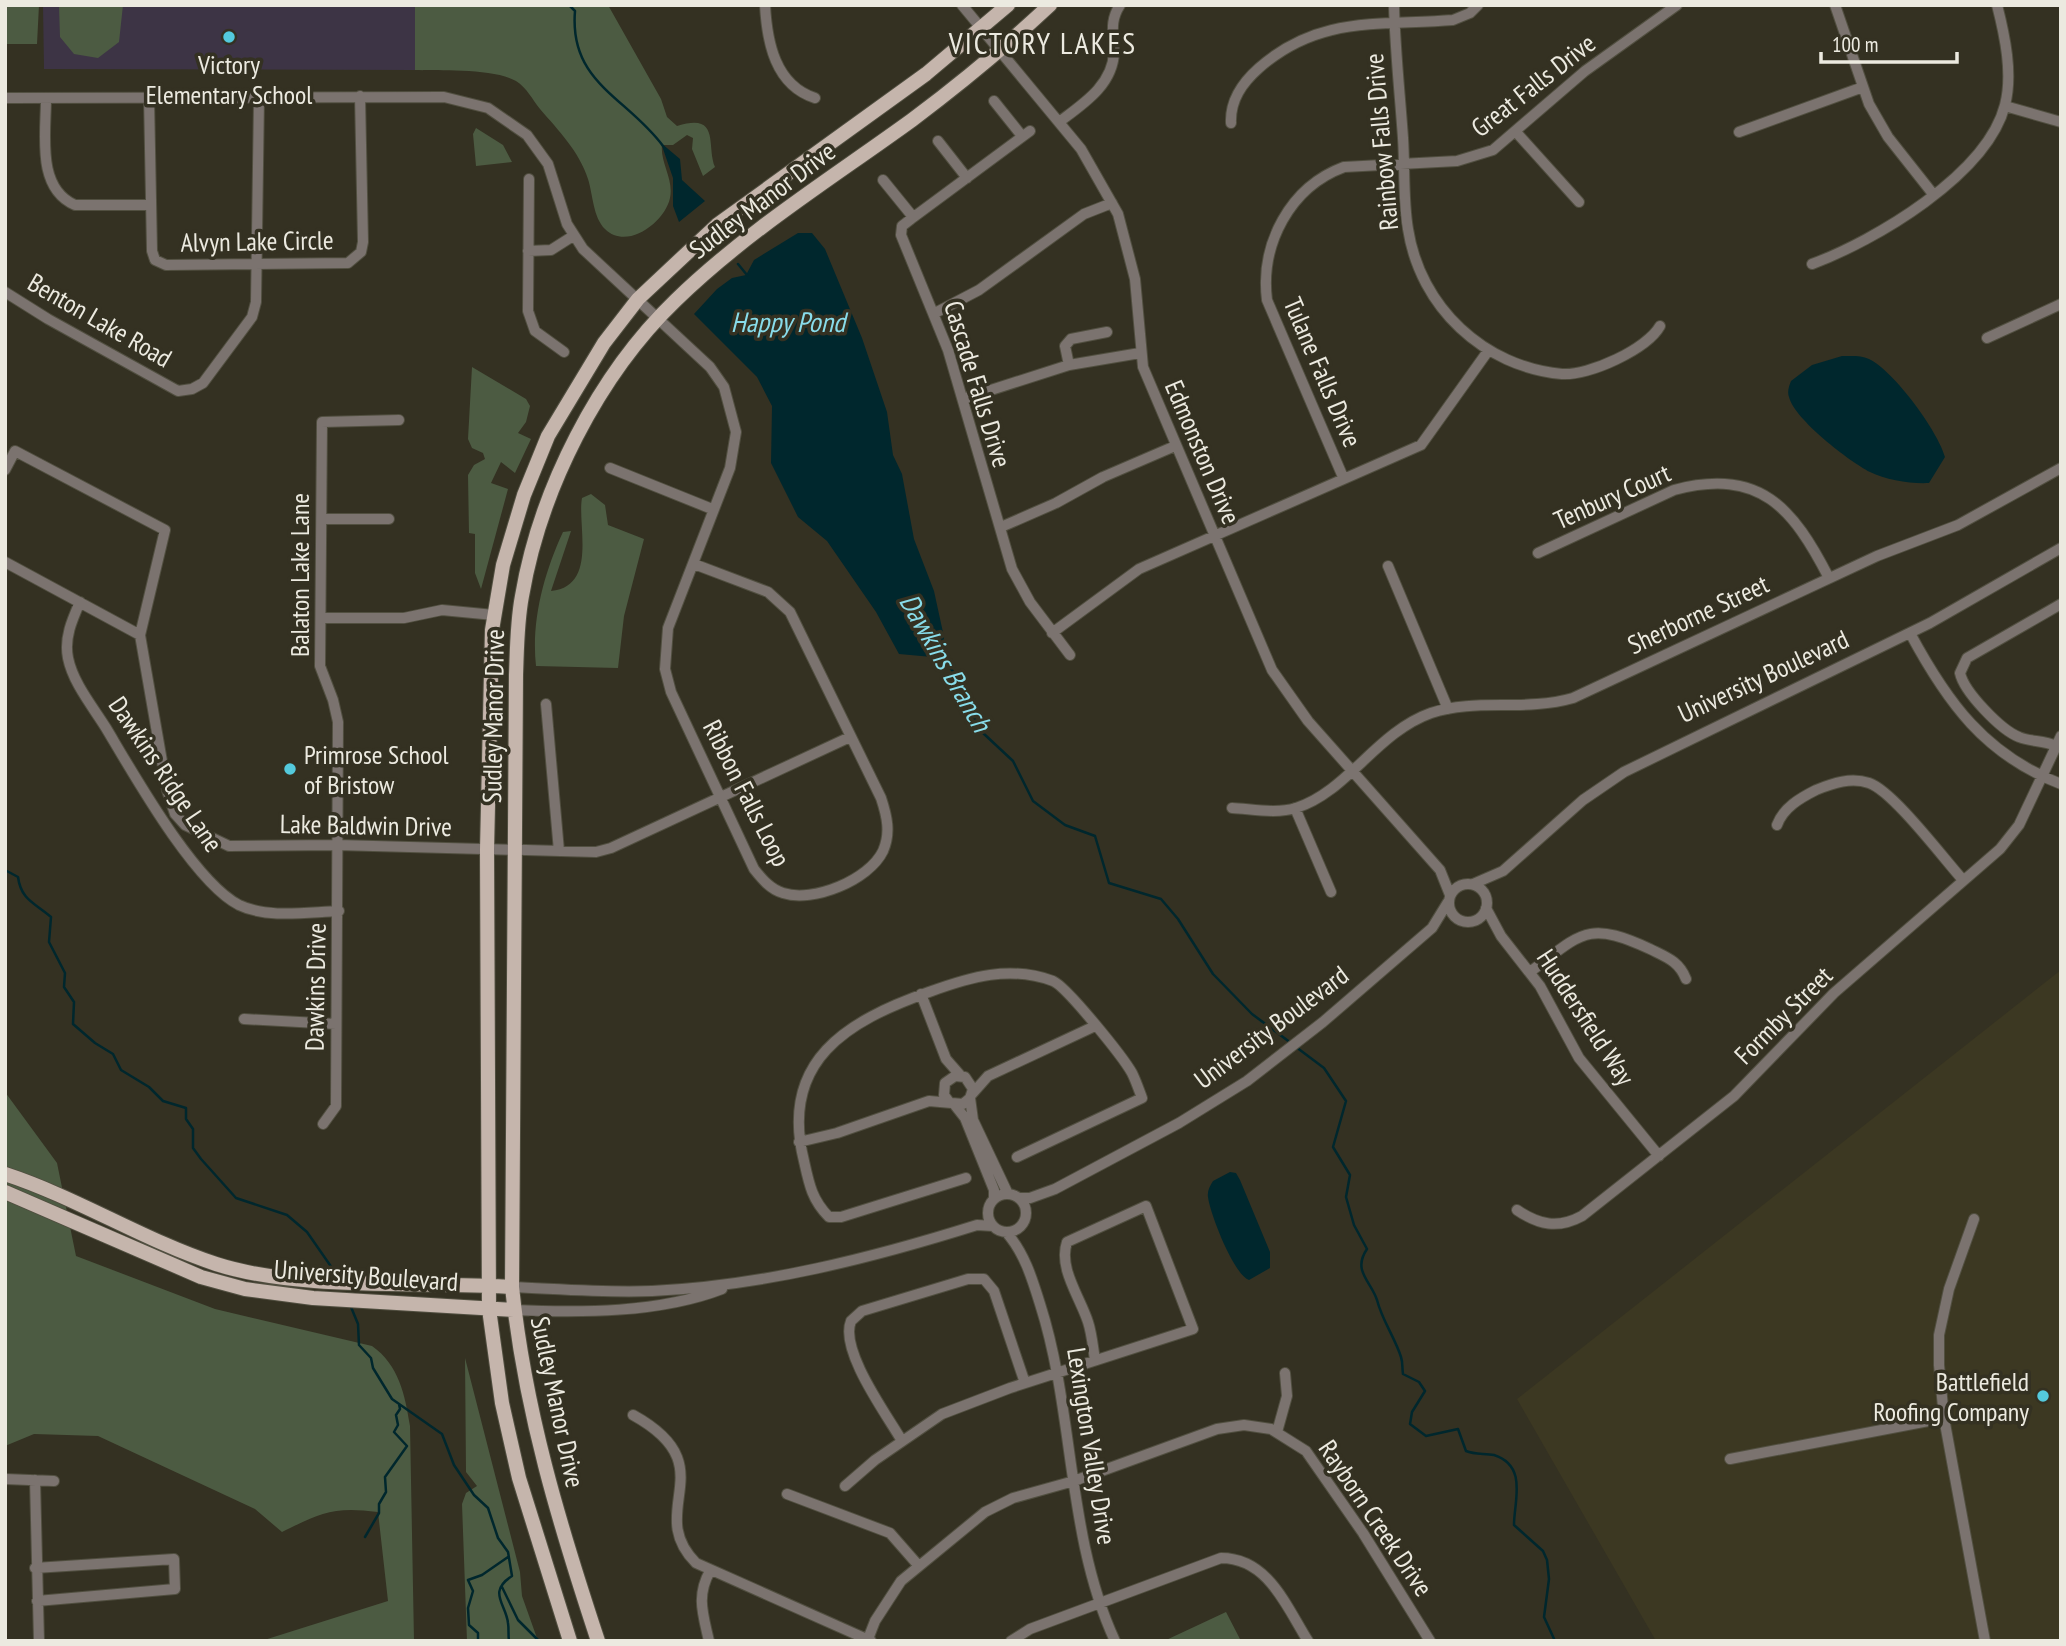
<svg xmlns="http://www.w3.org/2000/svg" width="2066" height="1646" viewBox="0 0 2066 1646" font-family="'PT Sans Narrow',sans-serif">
	<rect width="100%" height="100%" fill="#343122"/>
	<path fill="#3c3822" d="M2061,970V1641H1656L1517,1399Z"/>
	<path fill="#3d3445" d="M43,5H415V70L44,69Z"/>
	<path fill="#4c5b42" d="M5,5H39L37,44H5Z
		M59,5H123L119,42L98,58L74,54L60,37Z
		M415,5H608L661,99L667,117L677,126C721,112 706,146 715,167L703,176L692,149L693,138L687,135L673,145H662C660,163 674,179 670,198C665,222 627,251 605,229C593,217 593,195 588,179C579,151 558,130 540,109C532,99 527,88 516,81C493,68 442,71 415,70Z
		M476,128L503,145L512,162L476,166L473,134Z
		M472,367L526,399L530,406L526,422L518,433L531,439L515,473L501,462L491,483L508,489L481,589L475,573V534L469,533L468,475L474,465L485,459L483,453L472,448L468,439Z
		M591,494L605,505L608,525L644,539L624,616L618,668L536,666C531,621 544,573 563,532L571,531L551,591C598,586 577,525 582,498Z
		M5,1092L57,1163L76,1256L215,1309L372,1346C399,1365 405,1395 410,1426L414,1641H261L388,1601L378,1512C333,1506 321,1513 282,1532L255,1509L98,1436L34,1434L5,1446Z
		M465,1358L520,1572L522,1596L538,1641H467L462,1504L466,1493L477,1486L466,1472Z
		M1226,1612L1241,1641H1164Z"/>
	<path fill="#00272d" d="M661,143L680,159L682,180L705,201L679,222L673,206V178Z
		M798,233H812L825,249L862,338L887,412L893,455L902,474L914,539L934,591L944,637L943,658L899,654L876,612L827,541L798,517L771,463L772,406L757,377L694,314L717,289L732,278L746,275L754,260Z
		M1842,356C1851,356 1861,355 1869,359C1894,371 1938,431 1945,457L1929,483C1911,484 1886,480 1870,472C1849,461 1795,420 1789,397C1787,392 1789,386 1791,381L1812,365Z
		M1230,1172L1236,1173L1240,1180L1270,1252V1268L1249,1280C1234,1275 1210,1214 1208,1197C1207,1191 1210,1186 1213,1181Z"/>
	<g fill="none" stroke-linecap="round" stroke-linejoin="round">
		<path stroke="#00272d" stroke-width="2.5" d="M569,5L575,11C569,83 627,97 663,146
			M738,264L747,275
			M941,656L958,678L963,700L983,733L1013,761L1033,801L1065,825L1095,836L1109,883L1161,899L1178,919L1213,974L1252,1014L1291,1043
			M5,870L18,877C21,900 35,903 51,917L49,942L65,973L64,987L74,1002L73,1024L95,1043L113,1054L121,1070L149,1087L163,1101L186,1108V1119L193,1129V1148L201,1159L236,1198L287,1215L307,1232L339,1278
			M1296,1047L1324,1068L1346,1101L1333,1147L1350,1175L1346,1197L1354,1225L1367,1249C1352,1271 1371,1281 1377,1300C1382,1320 1395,1338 1401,1357C1403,1363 1402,1368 1403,1374L1419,1382L1425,1391L1412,1412L1410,1424L1426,1436L1458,1429L1466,1451C1475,1455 1485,1453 1494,1455C1528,1466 1514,1501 1514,1525L1543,1551L1547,1560L1549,1579L1544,1617L1555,1641
			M351,1307L358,1324L359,1345L371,1358L373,1368L392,1399L442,1434L454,1465L474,1495L488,1508L498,1538L508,1552L512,1576C487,1592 506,1604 508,1623C509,1629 508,1635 509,1641
			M365,1537L379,1513V1504L386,1492L385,1477L407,1446L394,1432L398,1425L396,1415L400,1409L399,1404
			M502,1587L518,1620L539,1641
			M478,1641V1633L469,1625L468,1608L473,1591L468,1580L482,1575L508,1557"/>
		<g stroke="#514f40" stroke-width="12">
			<path id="minor" d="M765,5C767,42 775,85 815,98
				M962,5L1081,149L1118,214L1135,279L1143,367L1272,670L1308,721L1440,870L1450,895
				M1394,5C1395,50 1400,94 1403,138C1405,168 1403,200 1408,229C1420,307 1484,367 1562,374C1589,376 1647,349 1660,326
				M1835,5L1869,104L1888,137L1933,194
				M5,98L444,97L488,108L527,135L548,164L567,224L583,249L710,367L724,387L736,432L730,468L668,628L665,669L671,692L754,869C762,879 770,889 783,893C813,903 869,880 883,851C891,833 887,816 881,798L790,612L768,592L694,564
				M46,98C46,134 36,188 75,205H151
				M149,98L152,251L155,260L166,265L348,263L361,252L363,242L360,96
				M994,101L1022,136
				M2005,106L2061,122
				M1059,122C1083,104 1113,85 1114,52C1114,34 1109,22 1120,5
				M1231,123C1230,100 1242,83 1259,68C1319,15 1379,26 1453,20L1470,13L1478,5
				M1030,131L911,219L902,226L901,235L948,350L1012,569L1030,602L1070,655
				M1516,132L1579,202
				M1739,132L1863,87
				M938,141L967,178
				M529,179L528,311L535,331L564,352
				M883,180L913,217
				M528,251L551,250L573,236
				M1812,264C1874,241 1987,175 2005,105C2013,74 2005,36 1997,5
				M5,292L48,319L178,391L192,389L203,383L252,317L256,302L259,98
				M935,313L979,290L1084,214L1112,203
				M1987,338L2061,304
				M1069,365L1065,346L1071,339L1107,332
				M963,399L1069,365L1140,353
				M610,468L712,509
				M5,470L15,451L165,530L140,635L167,790L175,814L185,825L229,846L337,845L596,852L611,848L850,737
				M1343,477L1267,300C1260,244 1290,187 1344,167L1457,161L1493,150L1585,71L1677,5
				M322,519H389
				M1001,527L1056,503L1103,477L1175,446
				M1538,553L1674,490C1760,467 1793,508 1829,578
				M5,562L140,635
				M1388,566L1448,709
				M80,602C72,620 64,638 68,658C73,683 93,707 106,728C133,773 194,882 239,905C268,919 308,912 339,911
				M321,618H404L442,610L494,615
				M1052,633L1139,569L1421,445L1488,351
				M1910,633C1947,702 1985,755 2061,784
				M546,704L559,851
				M2056,746C2043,740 2031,742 2019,737C2001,730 1964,692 1960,673L1967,658L2061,604
				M1232,808C1252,809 1276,814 1296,808C1347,792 1377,732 1431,713C1476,698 1524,712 1573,698L1877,556L1958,525L2061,468
				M1295,808L1331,892
				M1777,825C1783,808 1800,798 1816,790C1833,783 1851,777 1869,783C1893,791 1944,859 1963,880
				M1449 903a19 19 0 1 1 38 0a19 19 0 1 1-38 0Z
				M1473,884L1503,871L1583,800L1624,772L1930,623L2061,548
				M1486,908L1501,936L1540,986L1579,1058L1659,1156
				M1530,972C1582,933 1587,920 1650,949C1666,957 1679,961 1686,979
				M921,994L946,1059L960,1075
				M244,1019L336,1024
				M972,1094L988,1076L1095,1026
				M970,1098L973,1120L1008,1194
				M954,1104L965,1118L994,1190V1199
				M323,1124L336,1106L338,722L333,700L320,666L322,422L399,420
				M799,1142L837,1133L929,1101L963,1104L970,1098L973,1089L965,1077L955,1076L945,1083L944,1095L949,1102
				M966,1178L841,1217H829C812,1200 809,1184 804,1161C779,1061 847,1021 929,992C970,977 1010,965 1053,981C1067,987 1123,1057 1132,1073C1136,1081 1139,1090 1142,1098L1017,1157
				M988 1213a19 19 0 1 1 38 0a19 19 0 1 1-38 0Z
				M1019,1198H1030L1055,1189L1179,1123L1247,1081L1323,1022L1432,928L1448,902
				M1517,1210C1539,1225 1558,1229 1582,1216L1734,1096L1834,993L2000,849L2019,825L2061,736
				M1974,1219L1949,1289L1939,1335V1365L1944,1418L1985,1641
				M1006,1232C1024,1252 1032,1278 1040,1304C1075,1413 1066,1535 1115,1641
				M512,1287C559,1289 605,1293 652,1291C762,1286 872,1258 977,1225L993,1226
				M514,1310C580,1313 660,1313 722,1289
				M633,1415C727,1467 643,1510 696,1563L871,1641
				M1277,1432L1287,1396L1285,1373
				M902,1441C887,1415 839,1350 851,1321L862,1311L968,1279H984L994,1291L1025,1383
				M1730,1459L1944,1418
				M5,1479L54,1481
				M35,1480L39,1641
				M845,1486L875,1460L942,1414L1010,1388L1193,1329L1146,1206L1067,1242C1058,1268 1080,1297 1088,1322C1092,1334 1093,1348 1095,1360
				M787,1494L890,1533L918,1565
				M35,1568L174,1559L175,1589L37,1601
				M868,1639L875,1621L901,1581L985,1512L1013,1498L1074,1481L1217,1429L1244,1425L1271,1429L1306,1451L1363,1533L1430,1641
				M709,1641C703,1614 696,1596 710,1571
				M1011,1641L1030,1629L1221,1558C1268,1558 1286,1606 1308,1641"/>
		</g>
		<g stroke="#514f40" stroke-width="16">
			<path id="major" d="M5,1174C78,1198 143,1240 216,1264C300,1291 422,1281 512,1287
				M5,1192L201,1277L245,1289L313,1298L514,1310
				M570,1641L519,1478L502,1403L489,1309L487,850L492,630L503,565L524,495L548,436L604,343L638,299L717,225L926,74L1008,5
				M598,1641C559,1523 525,1411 512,1287L516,675C517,649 517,622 522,596C540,490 598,375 676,300C747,231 832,178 912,120C960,84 1006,46 1050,5"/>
		</g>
		<use href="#minor" stroke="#7b736f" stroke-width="10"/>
		<use href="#major" stroke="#c5b5ac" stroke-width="14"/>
	</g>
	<g fill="#54cadd" stroke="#343122" stroke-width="2.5">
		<circle cx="229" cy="37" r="7"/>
		<circle cx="290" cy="769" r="7"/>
		<circle cx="2043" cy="1396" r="7"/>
	</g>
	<g text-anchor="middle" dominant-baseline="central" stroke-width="7" stroke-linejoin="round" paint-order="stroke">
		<g font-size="26" fill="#eceae0" stroke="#343122">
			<text x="229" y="64">Victory<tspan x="229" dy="30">Elementary School</tspan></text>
			<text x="304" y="754" text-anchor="start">Primrose School<tspan x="304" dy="30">of Bristow</tspan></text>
			<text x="2029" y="1381" text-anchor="end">Battlefield<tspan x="2029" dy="30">Roofing Company</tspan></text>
		</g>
		<g font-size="26" fill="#eceae0" stroke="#343122">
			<text transform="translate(1533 85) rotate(-38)">Great Falls Drive</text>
			<text transform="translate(1381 142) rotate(-95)">Rainbow Falls Drive</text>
			<text transform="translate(762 200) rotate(-37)">Sudley Manor Drive</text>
			<text transform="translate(257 241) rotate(-1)">Alvyn Lake Circle</text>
			<text transform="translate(100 320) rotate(30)">Benton Lake Road</text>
			<text transform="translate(1323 372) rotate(67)">Tulane Falls Drive</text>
			<text transform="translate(978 384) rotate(73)">Cascade Falls Drive</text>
			<text transform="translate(1203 452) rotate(67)">Edmonston Drive</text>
			<text transform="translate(1612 496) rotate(-24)">Tenbury Court</text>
			<text transform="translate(299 575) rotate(-90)">Balaton Lake Lane</text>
			<text transform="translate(1698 614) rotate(-25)">Sherborne Street</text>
			<text transform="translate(1763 676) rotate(-25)">University Boulevard</text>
			<text transform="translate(493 716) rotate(-89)">Sudley Manor Drive</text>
			<text transform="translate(166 774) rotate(56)">Dawkins Ridge Lane</text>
			<text transform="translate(747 793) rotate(63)">Ribbon Falls Loop</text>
			<text transform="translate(366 825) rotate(1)">Lake Baldwin Drive</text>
			<text transform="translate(315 987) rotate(-89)">Dawkins Drive</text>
			<text transform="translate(1783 1015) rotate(-45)">Formby Street</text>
			<text transform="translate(1586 1017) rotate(57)">Huddersfield Way</text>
			<text transform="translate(1271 1027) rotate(-37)">University Boulevard</text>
			<text transform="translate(366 1275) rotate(4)">University Boulevard</text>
			<text transform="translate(558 1402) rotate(78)">Sudley Manor Drive</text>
			<text transform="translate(1092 1446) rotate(81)">Lexington Valley Drive</text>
			<text transform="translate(1376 1518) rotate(56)">Rayborn Creek Drive</text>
		</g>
		<g font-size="28" font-style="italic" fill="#88dcea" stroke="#343122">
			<text x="788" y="321">Happy Pond</text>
			<text transform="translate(946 662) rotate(60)">Dawkins Branch</text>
		</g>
		<g font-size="30" letter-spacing="2" fill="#eceae0" stroke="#343122">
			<text x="1043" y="42">VICTORY LAKES</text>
		</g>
	</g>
	<rect width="2066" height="1646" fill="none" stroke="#eceae0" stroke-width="14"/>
	<path d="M1821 52v10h136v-10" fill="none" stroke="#eceae0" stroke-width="3.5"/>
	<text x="1832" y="52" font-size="21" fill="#eceae0" stroke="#343122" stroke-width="5" paint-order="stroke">100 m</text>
</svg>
